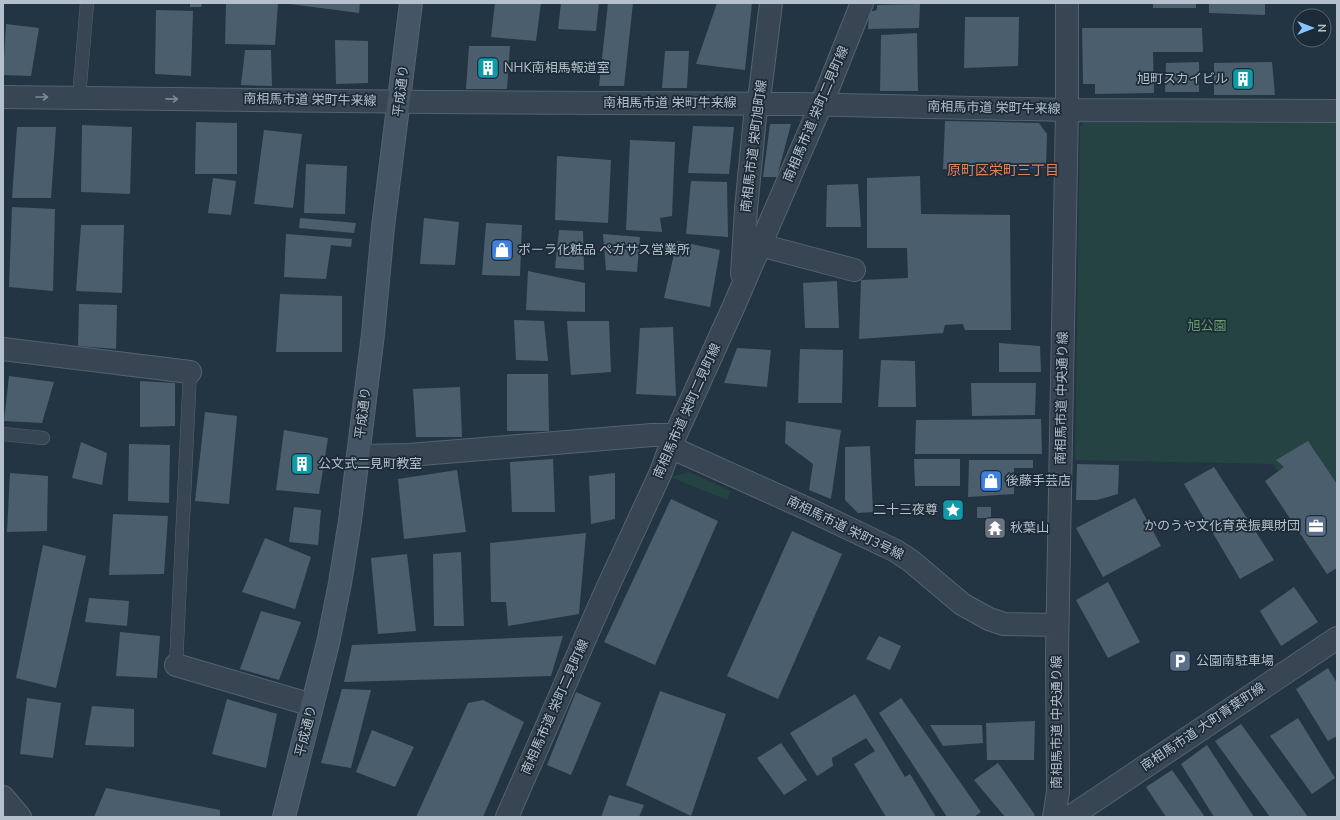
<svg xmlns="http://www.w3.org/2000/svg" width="1340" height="820" viewBox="0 0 1340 820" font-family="'Nunito Sans','Noto Sans JP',sans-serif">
	<rect width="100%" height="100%" fill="#233542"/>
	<path fill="#254342" d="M1084,123H1337V565L1273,464L1075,460L1080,127Z
		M689,472L731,491L727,500L670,477Z"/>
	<path fill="#4b5e6d" d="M190,3H202L201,7H190Z
		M226,3H278L275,45L225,44Z
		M290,3H360L359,13L290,4Z
		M495,3H541L536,41L491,37Z
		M561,3H599L596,31L558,29Z
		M608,3H633L624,86H599Z
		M717,3H752L745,70L696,64Z
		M1153,3H1196V8H1153Z
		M1209,3H1265V15L1209,13Z
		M920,4L919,28L868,29L869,12L877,10V5Z
		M156,10L193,11L191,76L155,74Z
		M965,17H1019L1018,66L964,68Z
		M6,24L39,28L31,76L3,75Z
		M1082,28H1202L1203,52H1153L1154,93L1095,94V84H1083Z
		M917,33L918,91H880L881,35Z
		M335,40L368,41V83L336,84Z
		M469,46H510L507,89H466Z
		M245,50H271L272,86L241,85Z
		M665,51H689L687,88H662Z
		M1199,62V92H1165L1166,63Z
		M1272,62L1275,95H1214V63Z
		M945,121L1039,123L1047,134L1046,168L943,169Z
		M196,122L237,123V174H195Z
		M770,124H791L777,177H763Z
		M82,125L132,127L130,194L81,192Z
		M693,126L734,127L729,174L688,173Z
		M17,127H56L51,198H12Z
		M264,130L302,134L293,208L254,204Z
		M630,140L675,142L672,216L660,218L662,232L626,230Z
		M557,156L611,160L608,223L555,220Z
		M306,164L347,166L345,214L304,213Z
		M920,176L921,214L1010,215L1011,330H965L963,324L945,325L943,333L859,339L861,280L908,278L907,248H867V178Z
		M213,178L236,181L231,215L208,213Z
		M691,181L727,182L728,237L686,234Z
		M858,184L861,227H826L827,185Z
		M12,207L55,209L53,291L9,287Z
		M300,218L356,223L354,233L299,228Z
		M424,218L459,222L455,265L420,264Z
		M486,223L522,225L520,276L482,275Z
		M81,225H124L122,293L76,291Z
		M559,230L583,231L584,270L555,268Z
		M286,234L352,239L351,247L331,245L326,279L284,277Z
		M603,234L640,237L637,272L606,270Z
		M677,241L720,250L710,307L664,298Z
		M528,271L585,283V312L526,310Z
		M837,281L839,328H805L803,283Z
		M280,294L342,296V352H276Z
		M79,304L117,305L116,349L78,346Z
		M514,320L544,321L548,361L516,360Z
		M567,321H609L611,372L571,375Z
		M673,327L676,396L636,394L640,328Z
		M999,343L1040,346L1041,372H999Z
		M737,348L771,350L767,387L724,383Z
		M800,349L843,350L842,403H798Z
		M881,360L915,361L916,407H878Z
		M507,374H548L549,431H507Z
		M9,376L54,382L42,423L4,421Z
		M140,381L175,383V426L140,427Z
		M971,383H1036L1035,415L972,416Z
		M460,387L462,437H416L413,389Z
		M205,412L237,416L229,504L195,501Z
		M1041,419L1042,454H915L916,420Z
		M786,421L841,430L831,499L809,490L813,464L785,443Z
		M284,430L328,438L319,494L276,490Z
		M1308,441L1337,484V568L1327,574L1265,481L1284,467L1276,460Z
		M81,442L107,453L102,485L72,478Z
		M129,444L170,445L169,503L128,501Z
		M870,446L873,512L858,513L845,500V447Z
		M553,459L555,512H512L510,462Z
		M914,459H960V486H915Z
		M969,460H1033V468H1014V494L968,497Z
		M1077,464L1119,465L1118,494L1097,500H1076Z
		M1214,467L1274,560L1240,579L1184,484Z
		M457,470L466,532L404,539L398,479Z
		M10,473L48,476L47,531L7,532Z
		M615,473V519L591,524L589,476Z
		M1135,498L1161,546L1103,577L1076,528Z
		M671,499L718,521L655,665L604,642Z
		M951,505H957V514H951Z
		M294,507L321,510L318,545L289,542Z
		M977,507H991V518H977Z
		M113,514L168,516L164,574L109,575Z
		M792,531L842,554L778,699L727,676Z
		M586,533L579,614L508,626L506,602H491L490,543Z
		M265,538L311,557L295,609L242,592Z
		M43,545L86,556L56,688L16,678Z
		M461,552L464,626H434L433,554Z
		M407,554L416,631L378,634L371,558Z
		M1108,582L1140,642L1108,658L1076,600Z
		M1294,587L1318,622L1281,646L1260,611Z
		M89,598L129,601L127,626L85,622Z
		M261,611L301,622L279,680L240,669Z
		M120,632L160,636L157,678L116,676Z
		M563,636L551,676L344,682L352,645Z
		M879,636L901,646L890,670L866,659Z
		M1328,668L1337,683V736L1328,741L1296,689Z
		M342,689L371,690L351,768L321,763Z
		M660,691L726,714L691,816L626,785Z
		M576,692L601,703L571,775L547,765Z
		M855,694L905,777L910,774L936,817H886L854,764L875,751L866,738L832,758L833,766L817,776L790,733Z
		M27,698L61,703L53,758L20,754Z
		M901,698L981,812L974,817H947L879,713Z
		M227,699L277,714L266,768L212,754Z
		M483,700L524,722L483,817H416L468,703Z
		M92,706L134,709V747L85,745Z
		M1298,718L1335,778L1312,794L1270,736Z
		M1035,721L1034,760H987L986,723Z
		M1241,724L1308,817H1270L1215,741Z
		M930,725H982L983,743L943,746Z
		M372,730L414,747L395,787L356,772Z
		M781,743L807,780L784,795L757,758Z
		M1207,745L1254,817H1214L1181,764Z
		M998,763L1035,815L1032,817H1005L974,780Z
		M1172,770L1205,817H1166L1146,787Z
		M106,788L220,810V817H94Z
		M609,795L644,805L639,817H601Z"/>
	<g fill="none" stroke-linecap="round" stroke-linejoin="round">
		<g stroke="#55636f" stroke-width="14">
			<path id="lane" d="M79,97L87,3
				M3,434L43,438
				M176,665L190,372"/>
		</g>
		<g stroke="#55636f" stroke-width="24">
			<path id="street" d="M3,97L431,102L798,104L1067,110L1337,111
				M760,245L854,270
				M742,274L746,209L755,117L760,92L771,3
				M3,349L190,372
				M670,447L810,510L896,551L911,561L962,604L989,619L1004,624L1057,625
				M358,456L409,455L652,435H675
				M176,665L312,705
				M3,797L20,817
				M507,817L605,593L661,472L670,447L733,308L826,93L862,3
				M1054,817L1058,792L1057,654L1067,110V3
				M1070,817L1337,638"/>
		</g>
		<g stroke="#55636f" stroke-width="24">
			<path id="secondary" d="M284,817L328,643L340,583L350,521L373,334L383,227L411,3"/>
		</g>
		<use href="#lane" stroke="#374652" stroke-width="13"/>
		<use href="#street" stroke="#374652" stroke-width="22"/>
		<use href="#secondary" stroke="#455565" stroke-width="22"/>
	</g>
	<defs><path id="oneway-shaft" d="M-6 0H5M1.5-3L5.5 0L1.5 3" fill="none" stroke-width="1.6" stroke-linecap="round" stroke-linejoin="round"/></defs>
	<g stroke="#7c8995">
		<use href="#oneway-shaft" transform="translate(42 97)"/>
		<use href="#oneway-shaft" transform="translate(172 99) rotate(1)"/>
	</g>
	<defs>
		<g id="building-square" transform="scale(1.15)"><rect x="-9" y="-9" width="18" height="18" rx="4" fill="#0f9aa8" stroke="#1c2b37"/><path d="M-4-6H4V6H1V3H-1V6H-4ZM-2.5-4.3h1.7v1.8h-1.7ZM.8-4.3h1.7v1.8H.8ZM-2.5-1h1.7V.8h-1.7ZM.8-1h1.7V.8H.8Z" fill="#fff"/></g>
		<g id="shop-square" transform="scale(1.15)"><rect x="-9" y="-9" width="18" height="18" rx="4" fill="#3f7fe0" stroke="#1c2b37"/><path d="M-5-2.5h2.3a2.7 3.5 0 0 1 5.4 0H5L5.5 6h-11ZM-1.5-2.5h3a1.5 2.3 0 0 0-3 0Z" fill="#fff"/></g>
		<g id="sight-square" transform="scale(1.15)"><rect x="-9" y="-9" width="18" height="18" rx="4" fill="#0f9aa8" stroke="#1c2b37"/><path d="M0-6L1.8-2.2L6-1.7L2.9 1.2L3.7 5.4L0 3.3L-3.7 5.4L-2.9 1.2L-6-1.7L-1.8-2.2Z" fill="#fff"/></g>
		<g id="office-square" transform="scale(1.15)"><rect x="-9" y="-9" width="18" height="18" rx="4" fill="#5c6f8a" stroke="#1c2b37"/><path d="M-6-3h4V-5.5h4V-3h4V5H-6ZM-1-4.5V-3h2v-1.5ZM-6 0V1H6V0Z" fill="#fff"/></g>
		<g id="temple-square" transform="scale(1.15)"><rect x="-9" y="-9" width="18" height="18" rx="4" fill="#6b7280" stroke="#1c2b37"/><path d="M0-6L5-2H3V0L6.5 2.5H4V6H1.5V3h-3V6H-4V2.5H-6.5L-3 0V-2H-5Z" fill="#fff"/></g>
		<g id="parking-square" transform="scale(1.15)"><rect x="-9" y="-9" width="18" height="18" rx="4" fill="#5c6f8a" stroke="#1c2b37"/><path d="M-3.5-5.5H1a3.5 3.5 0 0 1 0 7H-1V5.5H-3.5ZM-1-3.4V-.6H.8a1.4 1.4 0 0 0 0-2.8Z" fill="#fff"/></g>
	</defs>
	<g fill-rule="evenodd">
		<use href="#building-square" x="488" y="68"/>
		<use href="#building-square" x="1243" y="79"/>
		<use href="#shop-square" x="502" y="250"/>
		<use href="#building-square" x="302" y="464"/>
		<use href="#shop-square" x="991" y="481"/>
		<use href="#sight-square" x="953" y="510"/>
		<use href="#office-square" x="1316" y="526"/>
		<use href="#temple-square" x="995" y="528"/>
		<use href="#parking-square" x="1180" y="661"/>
	</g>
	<g text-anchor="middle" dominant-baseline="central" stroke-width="3.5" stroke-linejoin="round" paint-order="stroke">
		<g font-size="13" fill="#b4c0cc" stroke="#1c2b37" text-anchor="start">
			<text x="504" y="68">NHK南相馬報道室</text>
			<text x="1228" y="79" text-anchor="end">旭町スカイビル</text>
			<text x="518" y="250">ポーラ化粧品 ペガサス営業所</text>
			<text x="318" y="464">公文式二見町教室</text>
			<text x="1006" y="481">後藤手芸店</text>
			<text x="938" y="510" text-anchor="end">二十三夜尊</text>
			<text x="1300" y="526" text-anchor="end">かのうや文化育英振興財団</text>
			<text x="1010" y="528">秋葉山</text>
			<text x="1196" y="661">公園南駐車場</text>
		</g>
		<g font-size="13" fill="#b4c0cc" stroke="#1c2b37">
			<text transform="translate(401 91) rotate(-83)">平成通り</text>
			<text transform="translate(310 100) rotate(1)">南相馬市道 栄町牛来線</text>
			<text x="670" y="103">南相馬市道 栄町牛来線</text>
			<text transform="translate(994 108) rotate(1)">南相馬市道 栄町牛来線</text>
			<text transform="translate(816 114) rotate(-67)">南相馬市道 栄町二見町線</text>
			<text transform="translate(754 146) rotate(-83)">南相馬市道 栄町旭町線</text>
			<text transform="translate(1062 398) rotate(-89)">南相馬市道 中央通り線</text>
			<text transform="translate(687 411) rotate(-66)">南相馬市道 栄町二見町線</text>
			<text transform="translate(363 413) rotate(-83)">平成通り</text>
			<text transform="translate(845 528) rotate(26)">南相馬市道 栄町3号線</text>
			<text transform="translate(555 707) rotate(-66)">南相馬市道 栄町二見町線</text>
			<text transform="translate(1057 722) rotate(-90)">南相馬市道 中央通り線</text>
			<text transform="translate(1203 727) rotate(-34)">南相馬市道 大町青葉町線</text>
			<text transform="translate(306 731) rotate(-76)">平成通り</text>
		</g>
		<g font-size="13" fill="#689f6d" stroke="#1c2b37">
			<text x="1207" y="326">旭公園</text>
		</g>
		<g font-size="14" fill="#e0815b" stroke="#1c2b37">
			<text x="1003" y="170">原町区栄町三丁目</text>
		</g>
	</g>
	<rect width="1340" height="820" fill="none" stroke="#b4c0cc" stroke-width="8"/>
	<g transform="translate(1312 28) rotate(90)"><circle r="19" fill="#1c2b37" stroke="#596773"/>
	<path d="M0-3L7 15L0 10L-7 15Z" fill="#86c6ff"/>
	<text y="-6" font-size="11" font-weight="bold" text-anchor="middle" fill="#b4c0cc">N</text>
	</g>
</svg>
